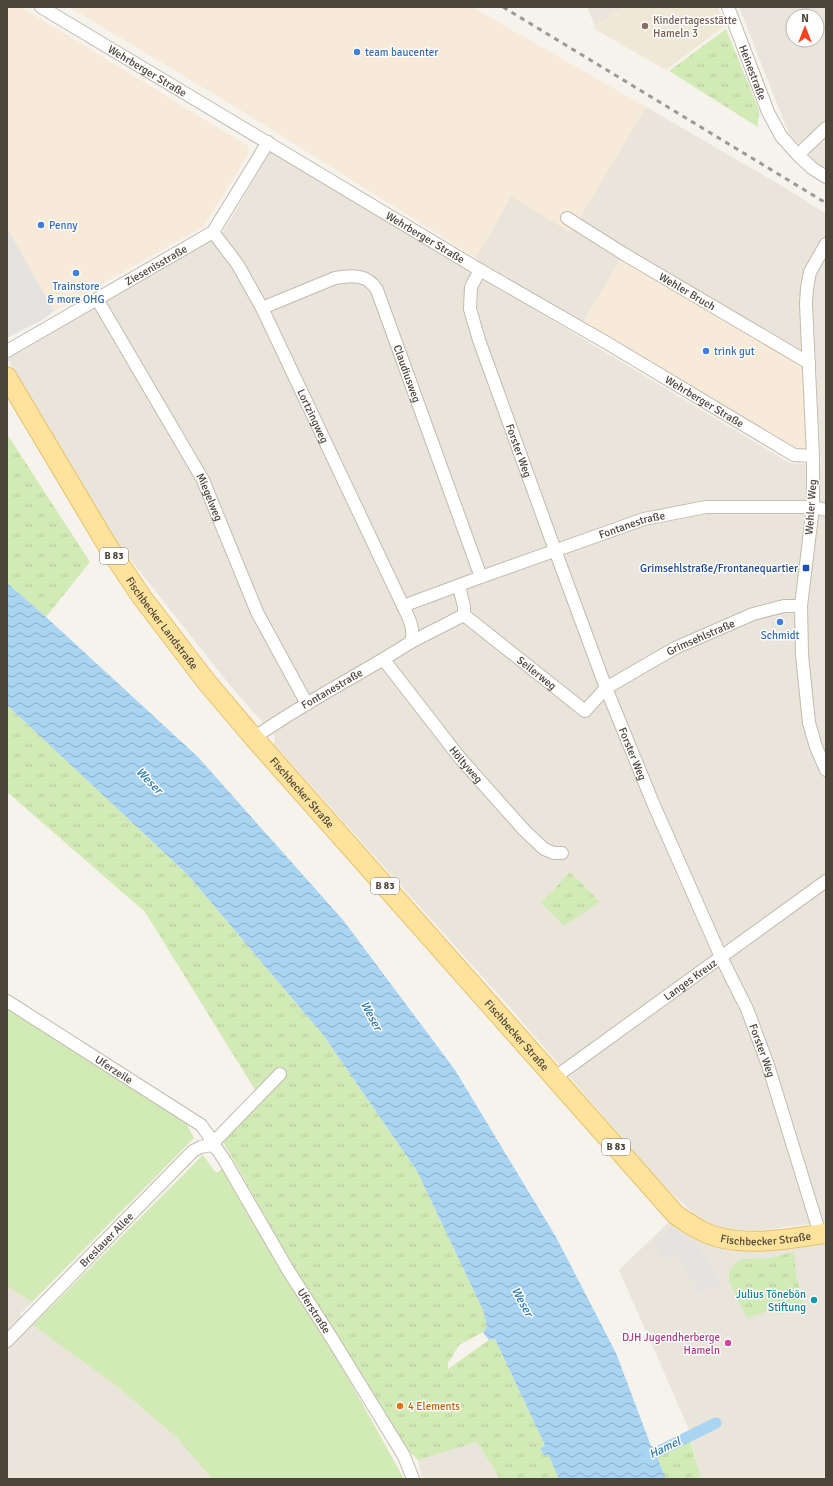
<svg xmlns="http://www.w3.org/2000/svg" width="833" height="1486" viewBox="0 0 833 1486" font-family="Signika,sans-serif">
	<defs>
		<pattern id="grass-tufts" width="24" height="20" patternUnits="userSpaceOnUse"><rect width="24" height="20" fill="#d2eab5"/><path d="M3 7l-1-3M5 7V3M7 7l1-3M15 17l-1-3M17 17v-4M19 17l1-3" fill="none" stroke="#b6ca9c"/></pattern>
		<pattern id="water-waves" width="16" height="10" patternUnits="userSpaceOnUse"><rect width="16" height="10" fill="#a9d4f2"/><path d="M0 5q4-4 8 0t8 0" fill="none" stroke="#8caec5"/></pattern>
	</defs>
	<rect width="100%" height="100%" fill="#f6f3ec"/>
	<path fill="#eae5da" fill-rule="evenodd" d="M587,7H625L595,26Z
		M739,7H826V169L815,161L789,134ZM793,16H817V40H793Z
		M646,107L787,189L826,214V244L810,272L809,363L624,254L580,328L480,270L476,258L511,196L571,232Z
		M270,151L790,463L821,465L812,289L815,274L826,259V1222L755,1231L719,1228L697,1217L662,1184L506,1003L274,744L275,737L229,684L115,540L7,358L222,234Z
		M672,1219L701,1241L732,1247L826,1242V1479H702L698,1468L688,1427L619,1270Z
		M7,1286L32,1302L20,1314L119,1388L177,1438L212,1479H7Z
		M477,1442L500,1479H422L418,1460Z"/>
	<path fill="#f7ead8" d="M7,7H21L248,146L249,153L204,226L7,338Z
		M69,7H472L646,107L571,233L511,196L476,258L242,111Z
		M624,254L809,363L813,456L794,455L580,328Z"/>
	<path fill="#efe8d6" d="M625,7H718L725,26L666,70L593,28Z"/>
	<path fill="url(#grass-tufts)" d="M726,29L759,110L758,127L669,71Z
		M7,434L90,562L46,617L7,583Z
		M7,705L188,875L324,1036L417,1171L483,1310L487,1327L483,1332L459,1345L448,1363V1369L489,1340L495,1339L543,1441L545,1446L540,1448L544,1456L548,1454L559,1479H500L477,1442L418,1460L394,1436L294,1268L221,1138L257,1093L145,912L7,792Z
		M570,872L600,902L564,926L541,903Z
		M794,1252L796,1275L804,1305L779,1314L776,1308L747,1318L729,1282V1271L735,1263L743,1259L769,1258Z
		M690,1439L698,1468L702,1479H666L658,1459V1455Z"/>
	<path fill="#d2eab5" d="M7,1009L185,1121L194,1138L32,1302L7,1286Z
		M203,1155L216,1173L223,1168L327,1340L404,1479H212L177,1438L119,1388L33,1325Z"/>
	<path fill="#e5e3e0" d="M7,228L54,311L42,320L7,338Z
		M673,1227L697,1244L714,1273L719,1284L699,1293L676,1252L665,1260L654,1244Z"/>
	<path fill="url(#water-waves)" d="M7,583L46,617L198,757L343,920L455,1070L556,1237L616,1353L651,1446L656,1448L658,1452V1459L666,1479H559L548,1454L544,1456L540,1448L545,1446L543,1441L495,1339L489,1340L483,1332L487,1327L483,1310L417,1171L324,1036L188,875L7,705Z"/>
	<g fill="none" stroke-linecap="round" stroke-linejoin="round">
		<path stroke="#a9d4f2" stroke-width="11" d="M645,1458L716,1423"/>
		<g stroke="#c2bbae" stroke-width="14">
			<g id="minor">
				<path id="s1" d="M41,7L480,270L607,343L794,455L813,456"/>
				<path id="s2" d="M728,7L768,112L781,136L798,155L812,168L826,177"/>
				<path d="M798,155L826,128"/>
				<path id="s3" d="M567,218L624,254L809,363"/>
				<path id="s4" d="M213,232L238,265L262,308L403,606C409,618 415,629 411,642C360,675 304,702 254,738"/>
				<path d="M826,244L810,272L807,288L806,304L813,456V507L801,606L802,655L809,723L816,747L826,770"/>
				<path id="s5" d="M480,270L471,287L470,309L479,340L555,550L606,688L653,803L721,957L747,1009L768,1065L820,1234"/>
				<path id="s6" d="M97,299L203,480L257,612L307,704"/>
				<path id="s7" d="M262,308L335,278C352,275 368,274 377,290L481,577"/>
				<path id="s8" d="M7,351L213,232L268,142"/>
				<path id="s9" d="M403,606L481,577L644,519L706,507H813L826,510"/>
				<path id="s10" d="M464,615L585,711L606,688L675,648L753,614L784,606H801"/>
				<path d="M411,642L464,615V607L459,586"/>
				<path id="s11" d="M384,660L460,758L524,830L544,849L554,853H562"/>
				<path id="s12" d="M7,1001L201,1125L209,1136L211,1145"/>
				<path id="s13" d="M554,1078L826,881"/>
				<path id="s14" d="M211,1145L217,1149L225,1161L288,1270L331,1337L404,1456L413,1479"/>
				<path d="M211,1145L280,1074"/>
				<path id="s15" d="M7,1341L193,1151L201,1147L211,1145"/>
			</g>
		</g>
		<g stroke="#e6c16a" stroke-width="21">
			<g id="primary">
				<path id="s16" d="M7,377L107,545L141,596L205,680L254,738L676,1215C684,1220 693,1227 702,1231C737,1249 789,1239 826,1233"/>
			</g>
		</g>
		<use href="#minor" stroke="#fff" stroke-width="12"/>
		<use href="#primary" stroke="#ffe39c" stroke-width="19"/>
		<path stroke="#9a9a9a" stroke-width="3" stroke-dasharray="5 5" stroke-linecap="butt" d="M503,7L826,203"/>
	</g>
	<circle fill="#8d6e63" stroke="#fff" stroke-width="1.5" cx="645" cy="26" r="4"/>
	<g fill="#3f7fe0" stroke="#fff" stroke-width="1.5">
		<circle cx="357" cy="52" r="4"/>
		<circle cx="41" cy="225" r="4"/>
		<circle cx="76" cy="273" r="4"/>
		<circle cx="706" cy="351" r="4"/>
		<circle cx="780" cy="622" r="4"/>
	</g>
	<rect fill="#1a4fb4" stroke="#fff" stroke-width="1.5" x="802" y="564" width="8" height="8" rx="2"/>
	<circle fill="#0f9aa8" stroke="#fff" stroke-width="1.5" cx="814" cy="1300" r="4"/>
	<circle fill="#d1479c" stroke="#fff" stroke-width="1.5" cx="728" cy="1343" r="4"/>
	<circle fill="#e8710a" stroke="#fff" stroke-width="1.5" cx="400" cy="1406" r="4"/>
	<g text-anchor="middle" dominant-baseline="central" stroke-width="3" stroke-linejoin="round" paint-order="stroke">
		<g fill="#fff" stroke="#817c74" stroke-width="1">
			<rect x="100" y="548" width="28" height="16" rx="3"/>
			<rect x="371" y="878" width="28" height="16" rx="3"/>
			<rect x="602" y="1139" width="28" height="16" rx="3"/>
		</g>
		<g font-size="10" font-weight="bold" fill="#4b4439">
			<text x="114" y="556">B 83</text>
			<text x="385" y="886">B 83</text>
			<text x="616" y="1147">B 83</text>
		</g>
		<g font-size="11" fill="#785e54" stroke="#fff" text-anchor="start">
			<text x="653" y="20">Kindertagesstätte<tspan x="653" dy="13">Hameln 3</tspan></text>
		</g>
		<g font-size="11" fill="#366cbe" stroke="#fff" text-anchor="start">
			<text x="365" y="52">team baucenter</text>
			<text x="49" y="225">Penny</text>
			<text x="76" y="286" text-anchor="middle">Trainstore<tspan x="76" dy="13">&amp; more OHG</tspan></text>
			<text x="714" y="351">trink gut</text>
			<text x="780" y="635" text-anchor="middle">Schmidt</text>
		</g>
		<g font-size="11" fill="#4b4439" stroke="#fff">
			<text stroke="none"><textPath href="#s1" startOffset="124">Wehrberger Straße</textPath></text>
			<text stroke="none"><textPath href="#s2" startOffset="70">Heinestraße</textPath></text>
			<text stroke="none"><textPath href="#s1" startOffset="448">Wehrberger Straße</textPath></text>
			<text stroke="none"><textPath href="#s8" startOffset="172">Ziesenisstraße</textPath></text>
			<text stroke="none"><textPath href="#s3" startOffset="141">Wehler Bruch</textPath></text>
			<text stroke="none"><textPath href="#s7" startOffset="215">Claudiusweg</textPath></text>
			<text stroke="none"><textPath href="#s1" startOffset="772">Wehrberger Straße</textPath></text>
			<text stroke="none"><textPath href="#s4" startOffset="210">Lortzingweg</textPath></text>
			<text stroke="none"><textPath href="#s5" startOffset="191">Forster Weg</textPath></text>
			<text stroke="none"><textPath href="#s6" startOffset="228">Miegelweg</textPath></text>
			<text transform="translate(811 507) rotate(-86)">Wehler Weg</text>
			<text stroke="none"><textPath href="#s9" startOffset="243">Fontanestraße</textPath></text>
			<text stroke="none"><textPath href="#s16" startOffset="291">Fischbecker Landstraße</textPath></text>
			<text stroke="none"><textPath href="#s10" startOffset="293">Grimsehlstraße</textPath></text>
			<text stroke="none"><textPath href="#s10" startOffset="93">Seilerweg</textPath></text>
			<text transform="translate(332 689) rotate(-30)">Fontanestraße</text>
			<text stroke="none"><textPath href="#s5" startOffset="515">Forster Weg</textPath></text>
			<text stroke="none"><textPath href="#s11" startOffset="133">Höltyweg</textPath></text>
			<text stroke="none"><textPath href="#s16" startOffset="511">Fischbecker Straße</textPath></text>
			<text stroke="none"><textPath href="#s13" startOffset="168">Langes Kreuz</textPath></text>
			<text stroke="none"><textPath href="#s16" startOffset="835">Fischbecker Straße</textPath></text>
			<text stroke="none"><textPath href="#s5" startOffset="839">Forster Weg</textPath></text>
			<text stroke="none"><textPath href="#s12" startOffset="127">Uferzeile</textPath></text>
			<text stroke="none"><textPath href="#s16" startOffset="1171">Fischbecker Straße</textPath></text>
			<text stroke="none"><textPath href="#s15" startOffset="142">Breslauer Allee</textPath></text>
			<text stroke="none"><textPath href="#s14" startOffset="196">Uferstraße</textPath></text>
		</g>
		<g font-size="11" fill="#164399" stroke="#fff" text-anchor="end">
			<text x="798" y="568">Grimsehlstraße/Frontanequartier</text>
		</g>
		<g font-size="11" fill="#0d838f" stroke="#fff" text-anchor="end">
			<text x="806" y="1294">Julius Tönebön<tspan x="806" dy="13">Stiftung</tspan></text>
		</g>
		<g font-size="11" fill="#b23c85" stroke="#fff" text-anchor="end">
			<text x="720" y="1337">DJH Jugendherberge<tspan x="720" dy="13">Hameln</tspan></text>
		</g>
		<g font-size="11" fill="#c56008" stroke="#fff" text-anchor="start">
			<text x="408" y="1406">4 Elements</text>
		</g>
		<g font-size="12" font-style="italic" fill="#2e7ab2" stroke="#fff">
			<text transform="translate(149 781) rotate(45)">Weser</text>
			<text transform="translate(371 1016) rotate(62)">Weser</text>
			<text transform="translate(522 1302) rotate(62)">Weser</text>
			<text transform="translate(665 1448) rotate(-26)">Hamel</text>
		</g>
	</g>
	<rect width="833" height="1486" fill="none" stroke="#4b4439" stroke-width="16"/>
	<g transform="translate(805 28)"><circle r="19" fill="#ffffff" stroke="#b7b4b0"/>
	<path d="M0-3L7 15L0 10L-7 15Z" fill="#fc3f1d"/>
	<text y="-6" font-size="11" font-weight="bold" text-anchor="middle" fill="#4b4439">N</text>
	</g>
</svg>
